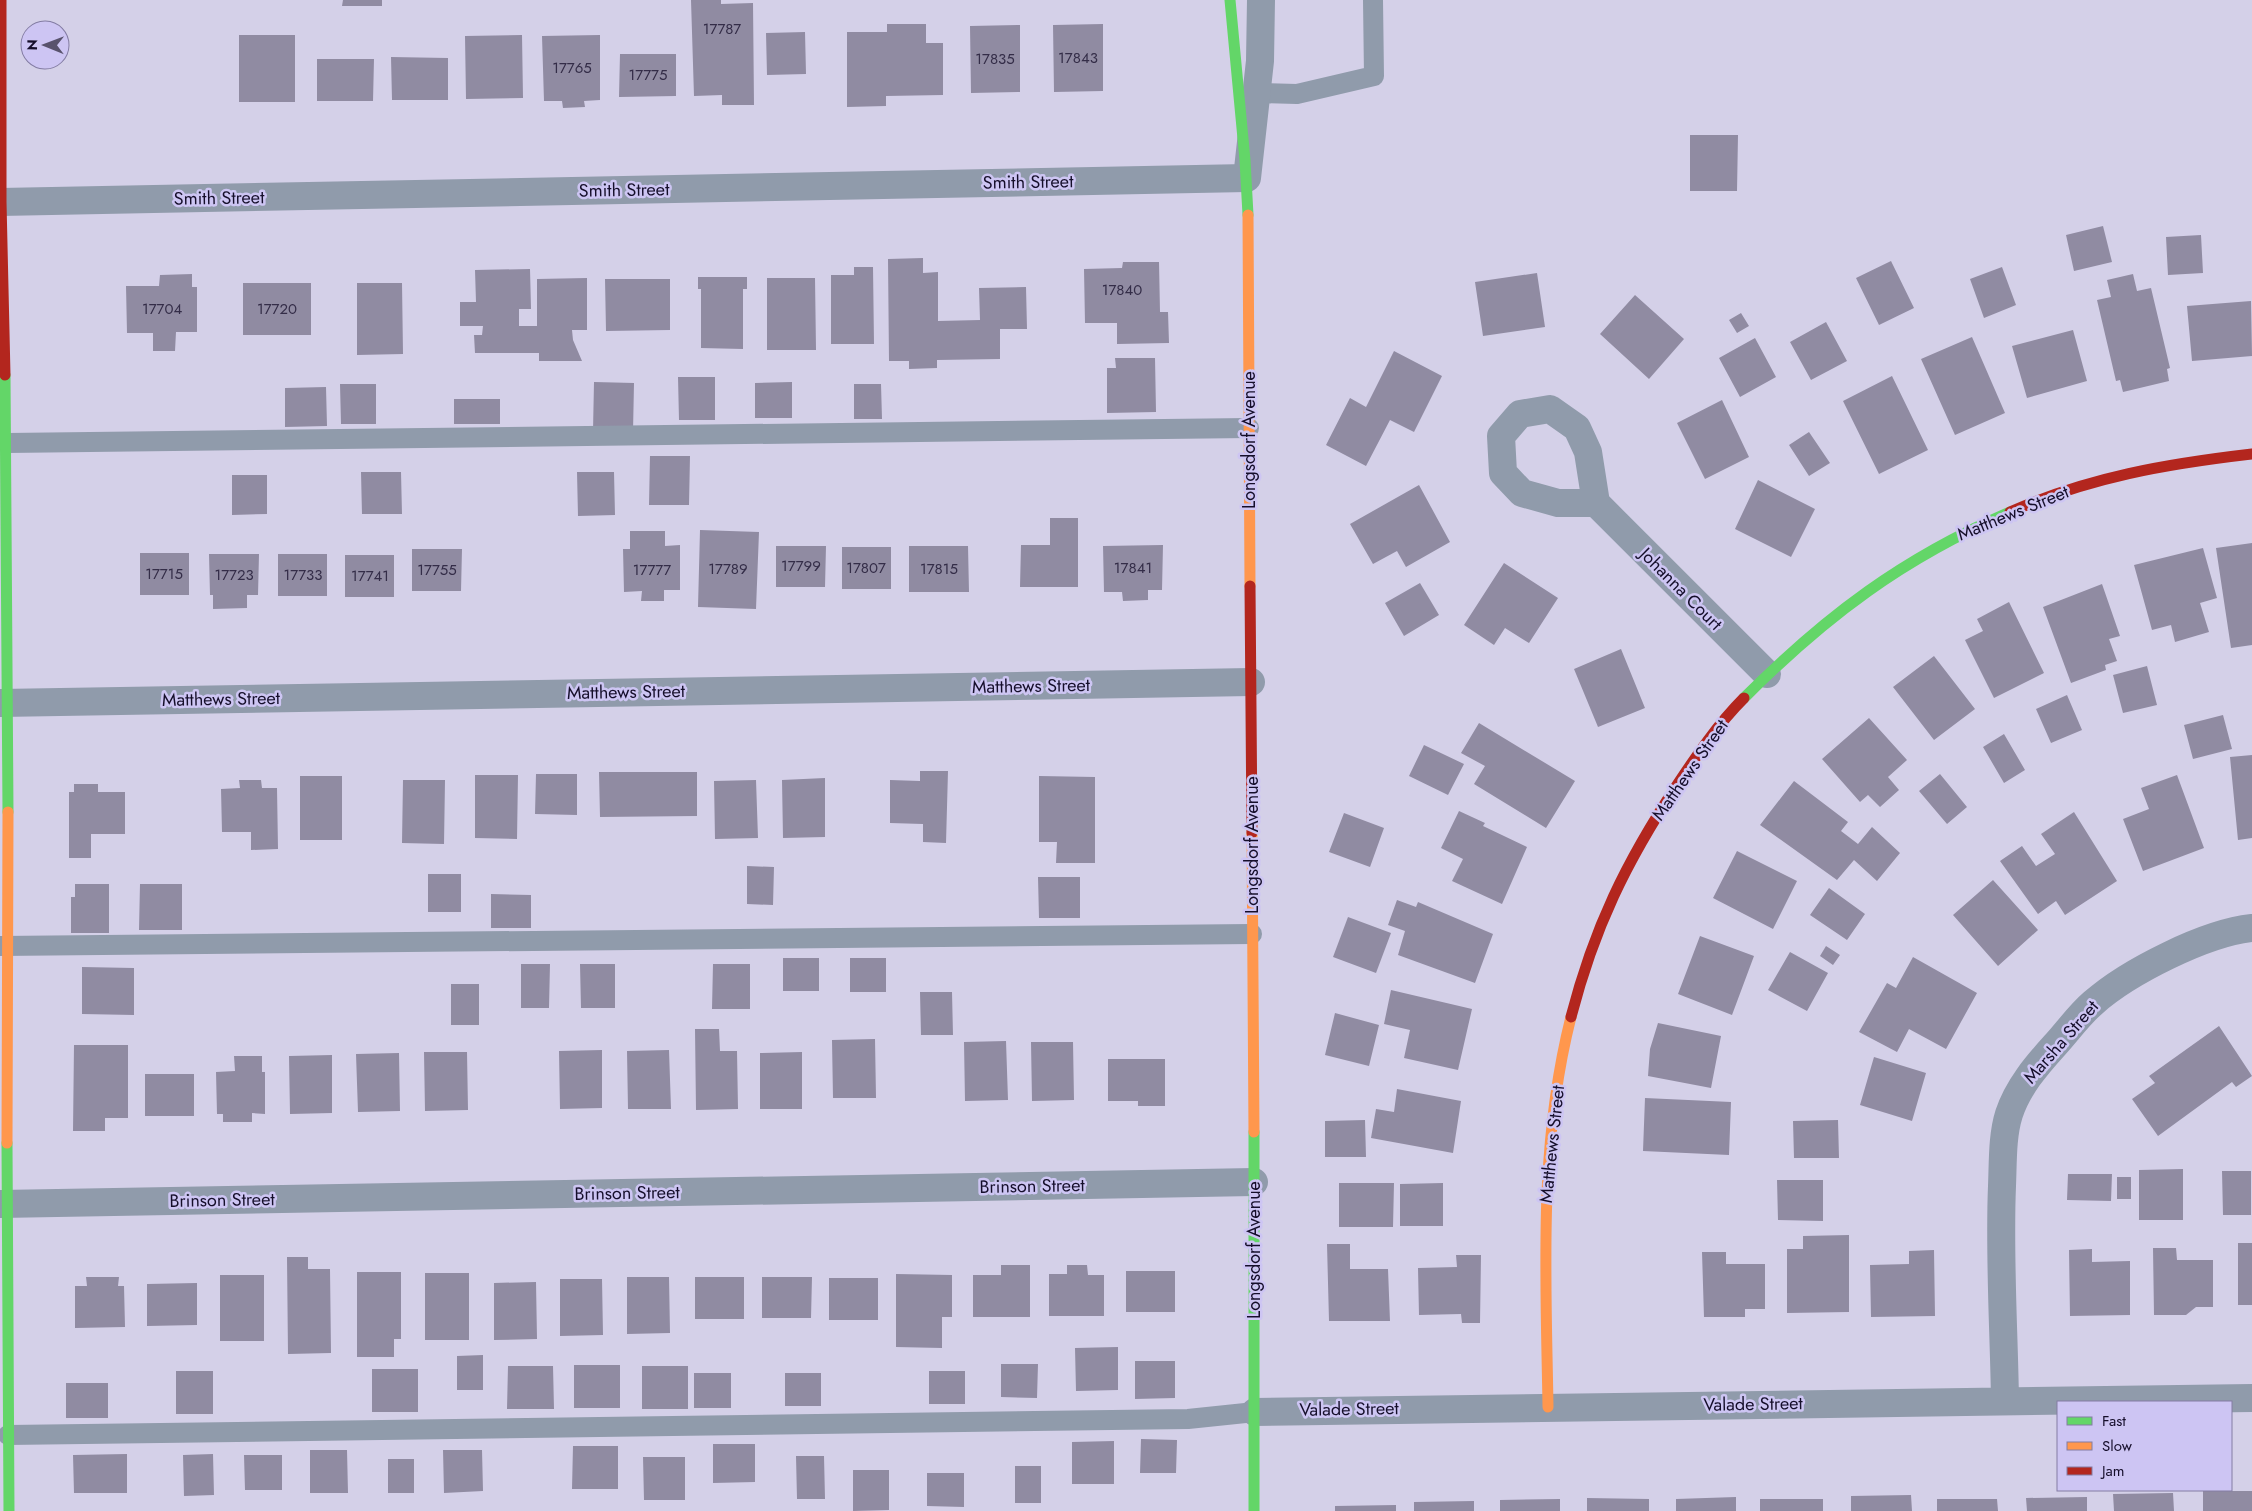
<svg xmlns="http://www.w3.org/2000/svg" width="2252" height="1511" viewBox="0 0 2252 1511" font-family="Jost,sans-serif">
	<rect width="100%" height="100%" fill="#d4d0e8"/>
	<path fill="#908ba2" d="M343,0H382V6H342Z
		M691,0H721V4L753,3L754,105H722V95L694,96Z
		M887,24H926V43H943V95L886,96V106L847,107V32H887Z
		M1103,24V91L1054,92L1053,25Z
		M1020,25V92L971,93L970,26Z
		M805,32L806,74L767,75L766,33Z
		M239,35H295V102H239Z
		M522,35L523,98L466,99L465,36Z
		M600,35V100L584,101L585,107L563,108L562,101H544L542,36Z
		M620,54H676V96L619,97Z
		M391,57L448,58V100H392Z
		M317,59H374L373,101H317Z
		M1690,135H1738L1737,191H1690Z
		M2103,226L2112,262L2074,271L2066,235Z
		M2201,235L2203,273L2168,275L2166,237Z
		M923,258V273L938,272V321L980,320L979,288L1026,287L1027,329H1000V359L937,360V368L909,369V361H889L888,259Z
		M1891,261L1914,308L1879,325L1856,278Z
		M1123,262H1159L1160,312H1168L1169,343L1117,344V323H1085L1084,269L1122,268Z
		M854,267H873L874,344H831V275H854Z
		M2002,267L2016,305L1984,318L1970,279Z
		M530,269L531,309H519V326H537V279L587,278V330H572L573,340L582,361H539V353H475L474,335H482L483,326H460V302H476L475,270Z
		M1537,273L1545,327L1483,336L1475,282Z
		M192,274V287H197V332H176L175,351H153V333H127L126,286H159L160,275Z
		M2133,274L2137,291L2151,288L2170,368L2167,369L2169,381L2123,392L2120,380L2116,381L2097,300L2111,297L2107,280Z
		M698,277H747V289H743V349L701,348V289H698Z
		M767,278H815L816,350H767Z
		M605,279H670V330L606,331Z
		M243,283H311V335H243Z
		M357,283H402L403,354L357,355Z
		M1635,295L1684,339L1649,379L1600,334Z
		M2251,301L2252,356L2192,361L2187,306Z
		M1741,313L1749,326L1737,333L1729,320Z
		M1826,322L1847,361L1811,380L1790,342Z
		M2073,330L2087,381L2027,398L2012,346Z
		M1972,337L2005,413L1955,435L1921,359Z
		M1755,338L1776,377L1740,397L1719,358Z
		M1394,351L1442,376L1414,432L1390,420L1366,466L1326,445L1350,398L1366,407Z
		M1115,358H1155L1156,412L1107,413V368H1116Z
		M1892,376L1928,450L1879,474L1843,401Z
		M678,377H715V420H679Z
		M594,382L634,383L633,432L593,431Z
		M792,382V418H755V383Z
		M340,384H376V424H341Z
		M854,384H881L882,419H854Z
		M326,387L327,426L285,427V388Z
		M454,399H500V424H454Z
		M1722,400L1749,457L1705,479L1677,423Z
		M1809,432L1830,463L1809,476L1789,445Z
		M650,456H690L689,505H649Z
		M361,472H401L402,514H362Z
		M577,472H614L615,515L578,516Z
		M232,475H267V514L232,515Z
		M1758,480L1815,509L1791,557L1735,529Z
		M1419,485L1450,542L1406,567L1397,551L1373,564L1350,524Z
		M1050,518H1078V587H1020L1021,545H1050Z
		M700,530L759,532L756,609L698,607Z
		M630,531H665V546L680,545V590H664V601H641L642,591L624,592L623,549H630Z
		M2252,543V645L2231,648L2216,548Z
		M1163,545L1162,590H1148V600L1123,601L1122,592H1104L1103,546Z
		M776,546H826L825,587H776Z
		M909,546H968L969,592H909Z
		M842,547H891V589H842Z
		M2203,548L2217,598L2200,603L2209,632L2175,642L2171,625L2152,630L2134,565Z
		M412,549H462L461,591H412Z
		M140,553H189V595H140Z
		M209,554H259L258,595H247V608L213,609V595H210Z
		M278,554H327V596H278Z
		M345,555H394V597H345Z
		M1504,563L1558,598L1529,643L1505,628L1494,645L1464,625Z
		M1420,583L1439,615L1404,636L1385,603Z
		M2102,584L2120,636L2109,639L2117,661L2105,665L2106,670L2071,683L2043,607Z
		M2009,602L2044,673L1994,698L1965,640L1983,631L1977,619Z
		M1621,649L1645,708L1598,727L1574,669Z
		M1934,656L1975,709L1934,740L1893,687Z
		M2147,666L2157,705L2123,713L2113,675Z
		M2067,695L2082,730L2051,743L2036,709Z
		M2223,715L2232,749L2193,759L2184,725Z
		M1869,718L1907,760L1888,777L1899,790L1880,807L1868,795L1860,802L1822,759Z
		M1479,723L1575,781L1546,828L1474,784L1485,766L1461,753Z
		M2004,734L2025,770L2004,783L1983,747Z
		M1424,745L1464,764L1448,795L1409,776Z
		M2252,755V838L2238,840L2230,757Z
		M920,771H948L946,843L923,842V824L890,823V780L920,781Z
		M599,772H697V816L600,817Z
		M536,774H577V815L535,814Z
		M1940,774L1967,807L1947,824L1919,791Z
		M475,775H518L517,839L475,838Z
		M2177,775L2204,848L2143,871L2123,819L2149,809L2141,788Z
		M300,776H342V840H300Z
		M1039,776L1095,777V863H1056L1057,842H1039Z
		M825,778V837L783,838L782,780Z
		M239,780H261L262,788H277L278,849L251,850V832H222L221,789L240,788Z
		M403,780H445L444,844L402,843Z
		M756,780L758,838L715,839L714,781Z
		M1794,781L1848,822L1841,831L1858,844L1872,827L1900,853L1877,881L1854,860L1837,880L1760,825Z
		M74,784H98V792H125V834H91V858H69V792H74Z
		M1459,811L1485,823L1483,826L1527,847L1502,904L1452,881L1463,859L1441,848Z
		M2074,812L2117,881L2065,915L2056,901L2038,914L2000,861L2022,846L2036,866L2055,854L2041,834Z
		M1344,813L1384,828L1370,867L1329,852Z
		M1737,851L1797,881L1773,929L1713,898Z
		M747,866L774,867L773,905L747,904Z
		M428,874H461V912H428Z
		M1038,877H1080V918H1039Z
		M1993,880L2038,930L1998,966L1953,915Z
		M75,884H109V933H71V897H75Z
		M140,884H182V930H139Z
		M1829,888L1865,914L1847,940L1810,915Z
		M491,894L531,895V928H491Z
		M1397,900L1416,907L1418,902L1493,934L1475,983L1398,955L1405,931L1388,925Z
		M1348,917L1391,933L1376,973L1333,957Z
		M1700,936L1754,956L1732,1015L1678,994Z
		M1826,946L1840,955L1833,965L1820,956Z
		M1790,952L1828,973L1807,1011L1768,990Z
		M1913,957L1977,993L1946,1049L1909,1029L1897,1052L1859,1032L1887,983L1896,988Z
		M783,958H819V991H783Z
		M850,958H886V992H850Z
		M521,964H550L549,1008H521Z
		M580,964H615V1008H581Z
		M713,964H750V1009H712Z
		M82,967L134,968V1015L82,1014Z
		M451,984H479V1025H451Z
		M1391,990L1472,1009L1458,1070L1404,1058L1410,1030L1384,1024Z
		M920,992H952L953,1035H921Z
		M1335,1013L1379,1025L1369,1066L1325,1055Z
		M1658,1023L1721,1036L1711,1088L1648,1076L1650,1049Z
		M2219,1026L2252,1076L2236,1087L2232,1082L2158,1136L2132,1099L2155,1083L2149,1076Z
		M695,1029H719L720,1051H737L738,1109L696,1110Z
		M875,1039L876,1098H833L832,1040Z
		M1006,1041L1008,1100L965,1101L964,1042Z
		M1031,1042H1073L1074,1100L1032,1101Z
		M74,1045H128V1118H105V1131H73Z
		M602,1050V1108L560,1109L559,1051Z
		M669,1050L671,1109H628L627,1051Z
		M424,1052H467L468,1110L425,1111Z
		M802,1052V1109H760V1053Z
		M399,1053L400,1111L358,1112L356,1054Z
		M332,1055V1113L290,1114L289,1056Z
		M234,1056H262V1072H265V1114L252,1113V1122H223V1114H217L216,1072L235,1071Z
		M1874,1057L1926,1073L1912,1121L1860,1105Z
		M1108,1059H1165V1106H1138V1101H1108Z
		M145,1074H194V1116H145Z
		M1397,1089L1461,1101L1453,1153L1371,1138L1376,1109L1394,1112Z
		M1645,1098L1731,1102L1729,1155L1643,1151Z
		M1365,1120L1366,1157H1325V1121Z
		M1838,1120L1839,1158H1794L1793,1121Z
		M2183,1169V1220H2139V1170Z
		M2222,1171H2251V1215H2223Z
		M2068,1174H2112L2111,1201L2067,1200Z
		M2117,1177H2131V1199H2117Z
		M1777,1180H1823V1221L1778,1220Z
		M1339,1183H1394L1393,1227H1339Z
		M1443,1183V1226H1400V1184Z
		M1849,1235V1312L1787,1313V1249H1803V1236Z
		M2238,1243H2252V1305H2238Z
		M1327,1244H1350V1269H1388L1390,1321H1329Z
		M2153,1248H2176L2177,1260H2213V1307H2196L2186,1315H2154Z
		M2092,1249V1262L2130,1261V1315L2070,1316L2069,1250Z
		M1934,1250L1935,1316L1871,1317L1870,1265L1909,1264V1251Z
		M1702,1252H1726V1264H1765V1309H1745V1317H1704Z
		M1456,1255H1481L1480,1323H1462L1461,1314L1419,1315L1418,1268L1457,1267Z
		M287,1257H308V1269H330L331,1353L288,1354Z
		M1001,1265H1030V1317H973V1275H1001Z
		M1067,1265H1087L1088,1275H1104V1316H1049V1274H1067Z
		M1126,1271H1175V1312H1126Z
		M357,1272H401V1339H394V1357H357Z
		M425,1273H469V1340H425Z
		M896,1274L952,1275V1317H942V1348L896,1347Z
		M220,1275H264V1341H220Z
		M86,1277H119L118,1286H124L125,1327L75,1328V1286H87Z
		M627,1277H669L670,1333L627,1334Z
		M695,1277H744V1319H695Z
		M762,1277H812L811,1318H762Z
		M829,1278H878V1320H829Z
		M560,1279H602L603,1335L560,1336Z
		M536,1282L537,1339L494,1340V1283Z
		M197,1283V1325L147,1326V1284Z
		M1118,1347V1390L1076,1391L1075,1348Z
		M483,1355V1390H457V1356Z
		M1135,1361H1175V1398L1135,1399Z
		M1001,1364H1038L1037,1398L1001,1397Z
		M574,1365H620V1408H574Z
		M508,1366H553L554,1409H507Z
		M642,1366H688V1409H642Z
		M372,1369H418V1412H372Z
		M176,1371H213V1414H176Z
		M929,1371H965V1404H929Z
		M694,1373H731V1408H694Z
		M785,1373H821V1406H785Z
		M66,1383H108V1418H66Z
		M1141,1439L1177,1440L1176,1473H1140Z
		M1114,1441V1484H1072V1442Z
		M713,1444H755V1482L713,1483Z
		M573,1446H618V1489H572Z
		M310,1450H347L348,1493H310Z
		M443,1450H482L483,1491L444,1493Z
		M127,1454V1493H74L73,1455Z
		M213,1454L214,1495L184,1496L183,1455Z
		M244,1455H282V1490H245Z
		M796,1456H824L825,1499H797Z
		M643,1457H685V1500H644Z
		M388,1459H414V1493H388Z
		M1015,1466H1041V1503H1015Z
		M853,1470H889V1510L853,1511Z
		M927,1473H964V1507L927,1506Z
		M2203,1491H2252V1511H2203Z
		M2173,1493L2174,1511H2114L2113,1494Z
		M1911,1495L1912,1511H1851V1496Z
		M1736,1497V1511H1676V1499Z
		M2087,1497V1511H2027L2026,1498Z
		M1587,1498L1649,1499V1511H1587Z
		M1560,1499V1511H1500V1500Z
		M1760,1499H1823V1511H1760Z
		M1937,1499H1997L1998,1511H1937Z
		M1474,1501V1511H1414V1502Z
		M1396,1505V1511H1335V1506Z"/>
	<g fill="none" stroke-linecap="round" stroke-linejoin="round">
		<path stroke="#909bab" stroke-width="20" d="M1257,93L1297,94L1374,76L1373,0
			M7,443L1249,428
			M0,946L1252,934
			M8,1435L1188,1419L1255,1412"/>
		<path stroke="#909bab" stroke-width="28" d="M0,202L1247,178L1260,61L1261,0
			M1596,503H1558L1522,493L1503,473L1501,436L1520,414L1550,409L1577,428L1588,452L1596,503L1767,674
			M0,703L1251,682
			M0,1204L1254,1182
			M2005,1401C2004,1330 1999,1257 2002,1186C2003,1163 2002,1136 2009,1114C2018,1087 2036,1066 2055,1045C2067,1032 2079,1015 2093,1003C2128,972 2205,933 2252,928
			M1255,1412L2252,1398"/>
		<path stroke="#63d668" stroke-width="11" d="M1230,0L1245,160L1248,215
			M5,375L8,812
			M1744,698C1826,616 1903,558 2010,512
			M1254,1132V1511
			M7,1143L9,1511"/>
		<path stroke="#ff974d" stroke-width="11" d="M1248,215L1250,586
			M1252,833L1254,1132
			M7,1143L8,812
			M1548,1407C1546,1275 1538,1147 1571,1017"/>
		<path stroke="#b3261e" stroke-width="11" d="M1,0V202L5,375
			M2010,512C2090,477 2166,464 2252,454
			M1250,586L1252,833
			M1571,1017C1594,928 1626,862 1677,785C1697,755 1718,724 1744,698"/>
	</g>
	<g text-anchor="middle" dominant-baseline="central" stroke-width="5" stroke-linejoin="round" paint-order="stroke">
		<g font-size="15" fill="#342d48">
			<text x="722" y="29">17787</text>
			<text x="1078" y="58">17843</text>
			<text x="995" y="59">17835</text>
			<text x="572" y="68">17765</text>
			<text x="648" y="75">17775</text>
			<text x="1122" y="290">17840</text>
			<text x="162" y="309">17704</text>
			<text x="277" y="309">17720</text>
			<text x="801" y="566">17799</text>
			<text x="866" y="568">17807</text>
			<text x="1133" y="568">17841</text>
			<text x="728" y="569">17789</text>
			<text x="939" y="569">17815</text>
			<text x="437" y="570">17755</text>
			<text x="652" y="570">17777</text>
			<text x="164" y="574">17715</text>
			<text x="234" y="575">17723</text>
			<text x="303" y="575">17733</text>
			<text x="370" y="576">17741</text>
		</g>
		<g font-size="18" fill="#150e2a" stroke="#cdc5f3">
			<text transform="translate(1028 182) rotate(-1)">Smith Street</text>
			<text transform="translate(624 190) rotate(-1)">Smith Street</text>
			<text transform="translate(219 198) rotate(-1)">Smith Street</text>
			<text transform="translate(1249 440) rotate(-90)">Longsdorf Avenue</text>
			<text transform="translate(2013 513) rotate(-22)">Matthews Street</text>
			<text transform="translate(1681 589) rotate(45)">Johanna Court</text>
			<text transform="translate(1031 686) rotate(-1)">Matthews Street</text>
			<text transform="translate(626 692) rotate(-1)">Matthews Street</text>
			<text transform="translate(221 699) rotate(-1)">Matthews Street</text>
			<text transform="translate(1690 770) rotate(-55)">Matthews Street</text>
			<text transform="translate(1252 845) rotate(-90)">Longsdorf Avenue</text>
			<text transform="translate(2061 1042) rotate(-49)">Marsha Street</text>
			<text transform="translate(1552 1144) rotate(-84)">Matthews Street</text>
			<text transform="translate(1032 1186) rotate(-1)">Brinson Street</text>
			<text transform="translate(627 1193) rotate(-1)">Brinson Street</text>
			<text transform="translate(222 1200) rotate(-1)">Brinson Street</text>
			<text transform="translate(1254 1250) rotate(-90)">Longsdorf Avenue</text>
			<text transform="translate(1753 1404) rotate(-1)">Valade Street</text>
			<text transform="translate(1349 1409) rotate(-1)">Valade Street</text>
		</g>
	</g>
	<rect x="2057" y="1401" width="175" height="90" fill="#cdc5f3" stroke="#837ca3"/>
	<rect x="2067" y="1417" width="25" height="8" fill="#63d668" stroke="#837ca3"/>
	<text x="2102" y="1426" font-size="15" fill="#150e2a">Fast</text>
	<rect x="2067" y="1442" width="25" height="8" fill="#ff974d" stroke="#837ca3"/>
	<text x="2102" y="1451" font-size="15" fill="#150e2a">Slow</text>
	<rect x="2067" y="1467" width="25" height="8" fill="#b3261e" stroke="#837ca3"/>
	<text x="2102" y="1476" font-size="15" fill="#150e2a">Jam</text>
	<g transform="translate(45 45) rotate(271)"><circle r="24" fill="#cdc5f3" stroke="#837ca3"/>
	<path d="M0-4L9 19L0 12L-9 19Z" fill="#58526c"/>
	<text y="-8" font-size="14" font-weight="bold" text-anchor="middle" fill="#150e2a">N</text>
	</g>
</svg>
